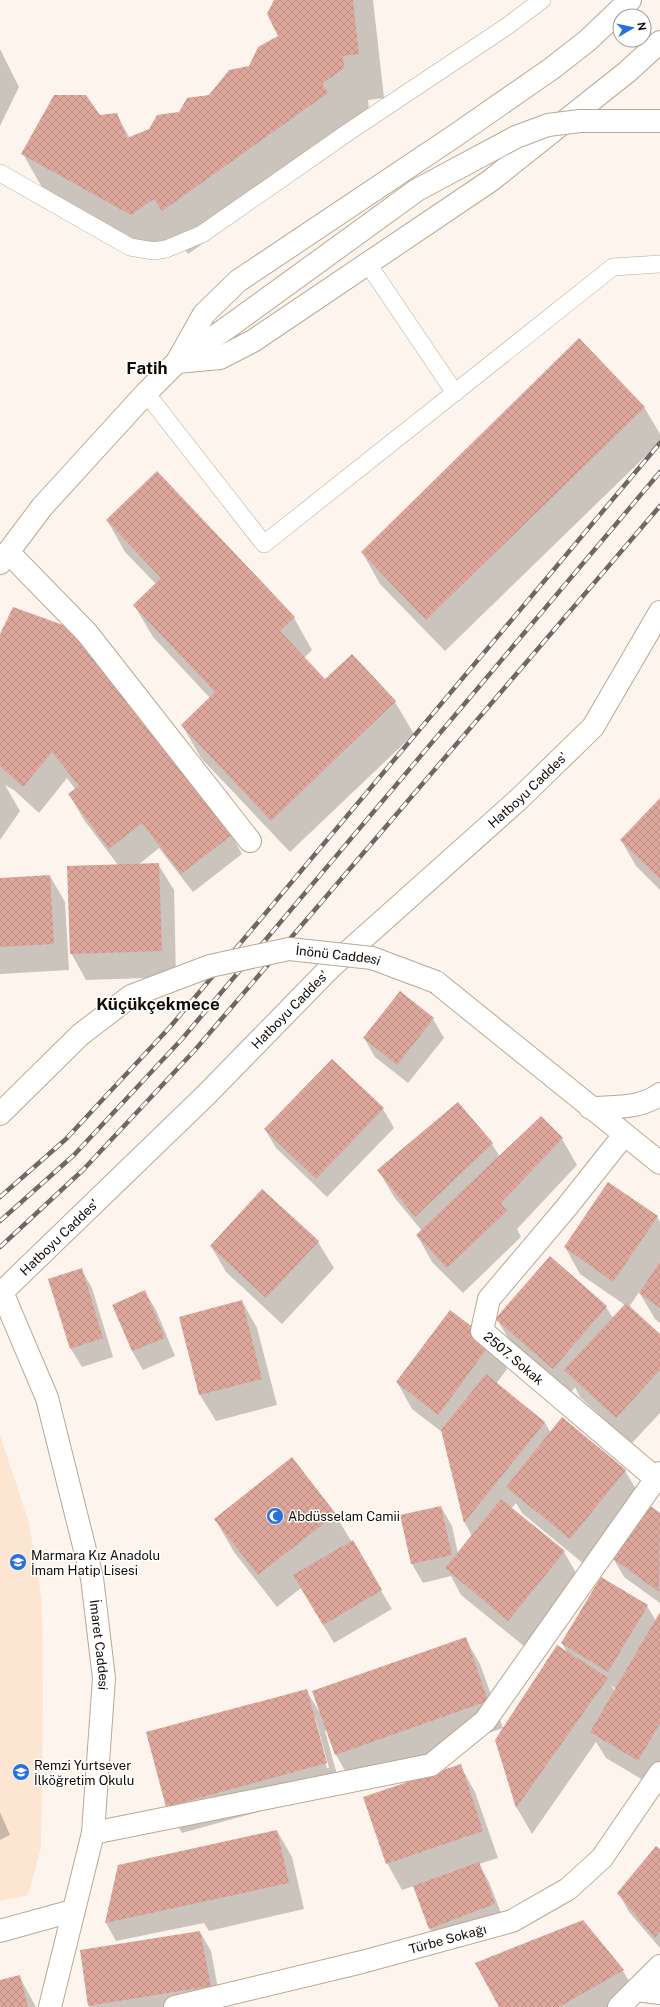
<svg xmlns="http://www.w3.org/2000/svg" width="660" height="2007" viewBox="0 0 660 2007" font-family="'Public Sans',sans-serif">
	<defs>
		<pattern id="building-cross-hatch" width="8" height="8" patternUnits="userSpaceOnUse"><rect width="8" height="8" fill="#dda79c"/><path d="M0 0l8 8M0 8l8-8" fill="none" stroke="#bd8e85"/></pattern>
	</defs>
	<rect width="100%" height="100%" fill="#fdf5ed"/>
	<path fill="#fce6d2" d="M0,1435L29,1523L42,1601L43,1697L41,1848L28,1895L0,1901Z"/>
	<path fill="#0003" fill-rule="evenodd" d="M275,0H373L384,98L368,100L369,112L353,138L188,254L180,243L157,259L48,198L23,154L100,116L116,114L130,138L150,130L209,96L250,67L279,36Z
		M0,49L19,87L0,126Z
		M644,407L660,434V442L445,651L380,584L362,552Z
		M107,520L294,618L312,650L304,658L325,681L352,656L395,702L414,734L290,852L201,758L182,725L210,698L153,637L134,605L156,584L125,552Z
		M0,636L152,730L232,836L242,854L193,892L159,848L138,865L158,864L174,890L176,977L86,980L71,953L118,865L84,820L69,794L75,789L67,778L39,813L14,790L5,785L20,811L0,840Z
		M660,800V890L636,866L621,840Z
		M50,876L65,902L69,970L0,974V879Z
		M433,1019L444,1038L408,1083L375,1057L364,1038Z
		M458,1103L492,1144L500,1157L562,1139L577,1165L517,1229L521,1237L463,1293L432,1262L417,1235L422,1231L394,1197L379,1171Z
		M383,1109L394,1128L327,1197L276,1148L265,1129Z
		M262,1190L318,1242L334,1268L282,1324L226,1272L211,1246Z
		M657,1217L660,1222V1323L655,1319L639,1292L629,1307L660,1335V1413L631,1444L580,1397L575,1387L569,1395L512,1345L497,1319L606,1307L613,1318L625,1305L580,1274L565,1247Z
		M81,1269L92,1288L113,1357L82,1367L71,1349Z
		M145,1292L156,1310L175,1356L143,1370L132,1351L113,1305Z
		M242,1301L257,1328L277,1405L216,1421L200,1395L180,1317Z
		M491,1343L507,1369L496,1384L545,1423L551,1433L625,1471L641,1497L585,1565L522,1513L516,1503L511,1509L564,1552L579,1578L524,1646L461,1595L451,1576L423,1583L412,1564L402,1516L441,1507L452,1526L458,1554L472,1536L465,1523L442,1432L412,1409L397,1382Z
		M650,1506L660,1514V1603L624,1577L613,1558Z
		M335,1514L392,1609L334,1643L301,1588L277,1607L234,1552L215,1519Z
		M602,1578L647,1606L656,1621L660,1614V1775L653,1786L606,1758L596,1742L532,1834L517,1808L496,1740L568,1654L562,1643ZM611,1685L616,1689L615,1691Z
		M465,1638L480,1664L503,1728L351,1781L336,1755L327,1730L325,1731L341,1789L182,1833L167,1807L147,1733L306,1690L320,1713ZM313,1717H315L329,1768H327Z
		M460,1765L475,1792L498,1858L479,1864L489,1882L505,1923L441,1947L430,1929L414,1886L402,1890L387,1863Z
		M0,1812L10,1835L0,1840Z
		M277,1831L292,1857L304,1909L209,1931L204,1923L116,1941L106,1923Z
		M660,1850V1948L629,1912L619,1894Z
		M582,1921L623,1971L639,1997L621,2007H501Z
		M200,1932L211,1951L221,2005L208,2007H90L89,2006Z
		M19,1976L36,2007H0V1981Z"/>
	<path fill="url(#building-cross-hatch)" d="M274,0H353L359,54L343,56L344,68L322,84L328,93L162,211L154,199L131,215L21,154L54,95H86L100,115L117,113L127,138L149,129L157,115L179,112L187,98L209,95L229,70L249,66L258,47L278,36L267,14Z
		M579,338L645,407L426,620L361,552Z
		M157,471L295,617L280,631L325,679L352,654L396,701L271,821L181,725L215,692L133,605L161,578L106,520Z
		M13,607L77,630L232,835L181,874L142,823L109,849L68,794L79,786L52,752L23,787L0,766V634Z
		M660,798V879L620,840Z
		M159,863L162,951L70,954L67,866Z
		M50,875L54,944L0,947V878Z
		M400,991L434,1018L397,1065L363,1038Z
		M332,1059L384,1108L316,1179L264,1129Z
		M458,1102L493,1143L415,1217L377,1170Z
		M541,1116L563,1138L501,1203L507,1211L447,1268L416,1235Z
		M608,1182L658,1216L613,1282L564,1247Z
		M262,1189L319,1241L266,1298L210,1246Z
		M550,1256L607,1306L553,1369L495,1319Z
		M660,1262V1308L639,1293Z
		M82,1268L103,1338L70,1349L48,1279Z
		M145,1290L165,1338L132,1351L112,1305Z
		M242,1300L262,1379L199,1395L179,1317Z
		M626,1303L660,1334V1370L616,1418L564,1370Z
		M450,1310L492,1342L438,1415L396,1382Z
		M486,1374L545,1422L464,1523L441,1430Z
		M562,1417L626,1470L570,1539L506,1487Z
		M292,1457L336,1514L258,1575L214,1519Z
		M501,1499L565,1551L508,1621L445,1568Z
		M649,1505L660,1513L659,1592L612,1558Z
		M441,1506L452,1555L411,1564L400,1515Z
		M353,1540L382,1590L323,1625L293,1575Z
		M601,1577L648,1605L608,1672L561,1643Z
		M660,1612V1723L638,1761L590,1732Z
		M466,1637L488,1701L335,1755L312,1691Z
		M557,1645L608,1678L516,1808L495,1740Z
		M307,1689L327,1763L166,1807L146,1732Z
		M461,1764L483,1831L386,1864L363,1797Z
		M277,1830L289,1883L105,1923L118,1865Z
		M656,1846L660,1849V1931L655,1938L617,1893Z
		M479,1862L495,1904L429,1929L413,1886Z
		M583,1920L624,1970L559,2007H499L475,1963Z
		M200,1931L211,1986L88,2006L80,1950Z
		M20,1975L28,2007H0V1980Z"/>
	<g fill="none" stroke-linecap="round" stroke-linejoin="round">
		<g stroke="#bba794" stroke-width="18">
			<path id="service" d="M0,173L130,247L154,251L166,249L202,234L347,133L506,27L542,0
				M368,264L455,393
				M146,393L264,544L613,267L660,264"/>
		</g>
		<g stroke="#bba794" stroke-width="24">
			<g id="minor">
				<path d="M8,552L87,633L250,841"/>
				<path id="s1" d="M624,1135L566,1208L489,1299L482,1331L660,1482"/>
				<path d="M93,1833L431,1765L485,1721L660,1473"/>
				<path d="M0,1931L72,1911"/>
				<path d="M636,1990L660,1993"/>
				<path id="s2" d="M175,2007L362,1962L512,1921L568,1889L602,1858L660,1773"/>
				<path d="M619,2007L660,1966"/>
			</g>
		</g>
		<g stroke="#bba794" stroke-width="24">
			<g id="tertiary">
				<path d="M177,362L220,358L253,341L490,181L627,72L660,42"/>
				<path d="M177,362L204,314L238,281L456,135L551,69L587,41L630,0"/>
				<path id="s3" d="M2,1292L47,1398L92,1578L104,1678L93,1833L50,2007"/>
				<path id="s4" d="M0,1294L206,1095L331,967L519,799L593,727L660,612"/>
			</g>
		</g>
		<g stroke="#bba794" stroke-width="24">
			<path id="secondary" d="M0,563L42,507L146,393L177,362L227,328
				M436,982L660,1163
				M590,1108C613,1107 640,1109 660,1094
				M0,1114L80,1035"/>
		</g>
		<use href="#service" stroke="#fff" stroke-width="17"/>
		<use href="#minor" stroke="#fff" stroke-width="22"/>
		<use href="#tertiary" stroke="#fff" stroke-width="22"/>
		<use href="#secondary" stroke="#fff" stroke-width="22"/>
		<g stroke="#6f6760" stroke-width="4.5">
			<path id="rail" d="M0,1197L66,1139L170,1027L660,443
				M0,1221L74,1155L182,1039L660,472
				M0,1247L83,1170L195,1050L660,506"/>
		</g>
		<use href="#rail" stroke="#fff" stroke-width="3" stroke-dasharray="9" stroke-linecap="butt"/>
		<g stroke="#bba794" stroke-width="24" stroke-linecap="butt">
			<g id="secondary-bridge">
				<path d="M227,328L417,190L516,137L548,125L580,121H660"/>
				<path id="s5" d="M80,1035L131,996L210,966L289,949L372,958L436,982"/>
			</g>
		</g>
		<use href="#secondary-bridge" stroke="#fff" stroke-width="22"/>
	</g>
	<defs>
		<g id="mosque-disc" transform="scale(0.9)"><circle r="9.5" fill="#2670dc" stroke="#fff"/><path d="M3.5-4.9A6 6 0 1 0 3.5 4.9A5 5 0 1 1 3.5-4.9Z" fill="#fff"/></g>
		<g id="school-disc" transform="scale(0.9)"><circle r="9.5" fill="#2670dc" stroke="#fff"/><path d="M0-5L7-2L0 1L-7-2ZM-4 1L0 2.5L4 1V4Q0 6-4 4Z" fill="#fff"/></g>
	</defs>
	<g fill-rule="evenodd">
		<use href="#mosque-disc" x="275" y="1516"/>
		<use href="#school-disc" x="18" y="1562"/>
		<use href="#school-disc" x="21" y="1772"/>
	</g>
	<g text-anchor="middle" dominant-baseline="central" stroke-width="3" stroke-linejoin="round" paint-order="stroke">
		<g font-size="13" fill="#120b05" stroke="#fff">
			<text stroke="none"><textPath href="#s4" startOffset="730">Hatboyu Caddes'</textPath></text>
			<text stroke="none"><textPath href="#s5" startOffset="279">İnönü Caddesi</textPath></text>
			<text stroke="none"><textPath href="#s4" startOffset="406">Hatboyu Caddes'</textPath></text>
			<text stroke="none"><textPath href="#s4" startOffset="82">Hatboyu Caddes'</textPath></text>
			<text stroke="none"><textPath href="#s1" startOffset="287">2507. Sokak</textPath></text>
			<text stroke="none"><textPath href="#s3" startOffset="368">İmaret Caddesi</textPath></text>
			<text stroke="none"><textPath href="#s2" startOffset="281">Türbe Sokağı</textPath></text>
		</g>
		<g font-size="13" fill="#120b05" stroke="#fff" text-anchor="start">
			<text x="288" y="1516">Abdüsselam Camii</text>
			<text x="31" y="1555">Marmara Kız Anadolu<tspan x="31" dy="15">İmam Hatip Lisesi</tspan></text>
			<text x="34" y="1765">Remzi Yurtsever<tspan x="34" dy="15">İlköğretim Okulu</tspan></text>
		</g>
		<g font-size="17" font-weight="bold" fill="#120b05" stroke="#fff">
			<text x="147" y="368">Fatih</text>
			<text x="158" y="1004">Küçükçekmece</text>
		</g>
	</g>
	<g transform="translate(632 28) rotate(81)"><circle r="19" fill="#ffffff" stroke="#a09d9b"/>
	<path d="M0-3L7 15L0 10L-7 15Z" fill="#2670dc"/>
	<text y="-6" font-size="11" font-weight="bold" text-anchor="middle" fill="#120b05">N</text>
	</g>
</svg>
